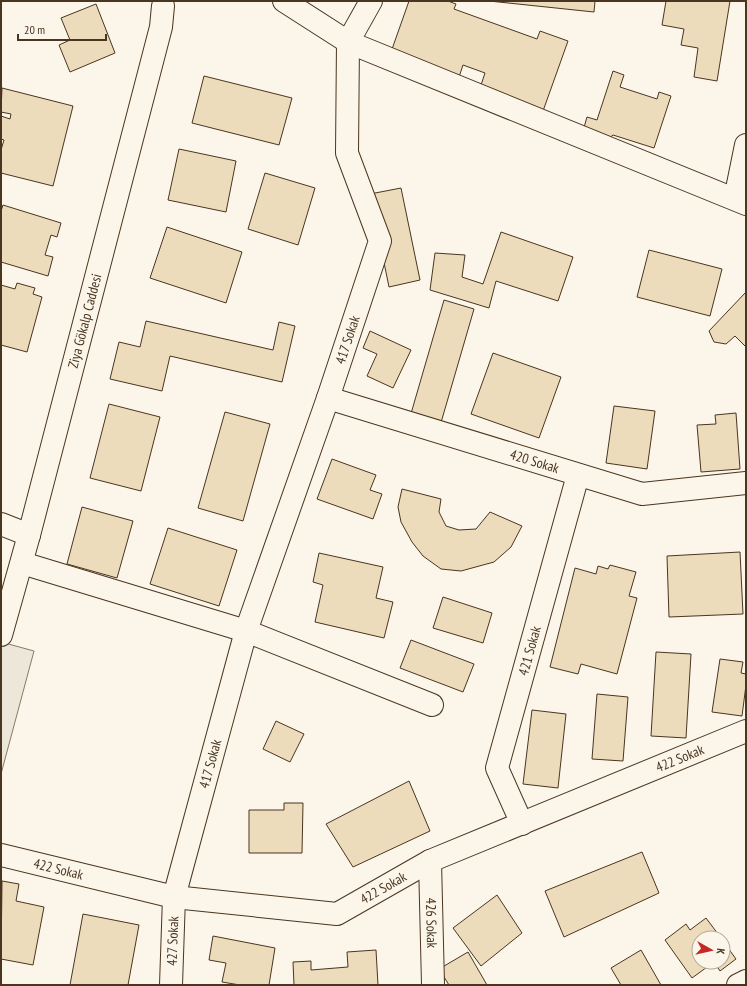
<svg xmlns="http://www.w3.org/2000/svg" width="747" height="986" viewBox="0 0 747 986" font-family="'PT Sans Narrow',sans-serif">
	<rect width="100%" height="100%" fill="#fbf6e9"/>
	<path fill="#ede7d9" stroke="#887966" d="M1,642L34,651L1,774Z"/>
	<path fill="#ecdcbc" stroke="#4a3520" d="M409,1H448L456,4L454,9L537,39L540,31L568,41L543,111L480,88L485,73L463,65L459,77L391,52Z
		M489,1H595L594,12Z
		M666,1H730L717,81L694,77L698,48L681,45L684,29L662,25Z
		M96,4L115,53L70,72L59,45L70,40L61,18Z
		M613,71L624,75L620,87L657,99L659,92L671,96L654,148L613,135L608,139L583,131L587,117L597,120Z
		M204,76L292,98L279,145L192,123Z
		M2,88L73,106L53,186L1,173V150L4,140L1,139V116L10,119L11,114L1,112Z
		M179,149L236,161L226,212L168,200Z
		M265,173L315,188L298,245L248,229Z
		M401,188L420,280L389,287L370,194Z
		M3,205L61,223L57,237L51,235L45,255L53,257L48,276L1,262V211Z
		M167,227L242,252L226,303L150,278Z
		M501,232L573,257L558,301L496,281L489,308L430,290L435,253L465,255L462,277L483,284Z
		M649,250L722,269L710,316L637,297Z
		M17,283L35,288L33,294L42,297L27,352L1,345V285L15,289Z
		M746,292V347L735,336L726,344L714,342L709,331Z
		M444,300L474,309L440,426L410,417Z
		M146,321L273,350L279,322L295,326L282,382L170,356L162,391L110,379L119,342L140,347Z
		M370,331L411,350L393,388L367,376L377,354L363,348Z
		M493,353L561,377L539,438L471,414Z
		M109,404L160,417L141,491L90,478Z
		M614,406L655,411L647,469L606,463Z
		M225,412L270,424L243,521L198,508Z
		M736,413L740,469L701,472L697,425L716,424L715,415Z
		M332,459L376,475L370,490L382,494L373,519L317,499Z
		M402,489L441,499L439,512L446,526L459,530L476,529L490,512L522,526L511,547L494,562L461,571L441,569L423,556L412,542L401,522L398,507Z
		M82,507L133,521L117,578L67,564Z
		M168,528L237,550L219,606L150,584Z
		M740,552L743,614L669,617L667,556Z
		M319,553L383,567L376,598L393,602L384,638L315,622L323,585L313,582Z
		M610,565L636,572L629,596L637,598L617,674L581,664L578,674L550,667L575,568L596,574L598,566L608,569Z
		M443,597L492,613L483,643L433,628Z
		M411,640L474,664L463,692L400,668Z
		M656,652L691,654L686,738L651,736Z
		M720,659L743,662L741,673L746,674V685L742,716L712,712Z
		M597,694L628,697L623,761L592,759Z
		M532,710L566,714L558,788L523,784Z
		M276,721L304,734L290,762L263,749Z
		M409,781L430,831L353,867L326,824Z
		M284,803H303L302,853H249V810H284Z
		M642,852L659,893L564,937L545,891Z
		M2,881L19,884L16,901L44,907L33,965L1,959Z
		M497,895L522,933L481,966L453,928Z
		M83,914L139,925L128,985H70Z
		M706,918L721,938H699V962H723V941L736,959L720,971L714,962L692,978L665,940L686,924L690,930Z
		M213,936L275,948L269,985H240L222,982L226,963L209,960Z
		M376,950L378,985H294L293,962L311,961V970L348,967L347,952Z
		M641,950L661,985H621L611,968Z
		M468,952L487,985H449L439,969Z"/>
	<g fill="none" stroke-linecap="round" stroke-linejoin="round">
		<g stroke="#4a3520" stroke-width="24">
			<g id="minor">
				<path d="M284,1L348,42L746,204"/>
				<path d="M735,199L746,145"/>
				<path id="s1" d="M328,398L642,494L746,483"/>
				<path d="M1,524L29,535"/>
				<path d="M22,563L246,631L432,705"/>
				<path id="s2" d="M1,635L29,535L161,27L163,6"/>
				<path id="s3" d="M522,824L497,768L578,475"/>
				<path id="s4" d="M1,855L174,897L337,914L430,861L746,731"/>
				<path id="s5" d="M430,861L433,985"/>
				<path id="s6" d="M171,985L174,897L246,631L328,398L380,241L347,153L348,42L371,1"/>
				<path d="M738,985L746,981"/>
			</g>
		</g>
		<use href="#minor" stroke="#fbf6e9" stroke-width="22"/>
	</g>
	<g text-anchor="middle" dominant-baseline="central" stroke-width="3" stroke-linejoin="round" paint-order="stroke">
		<g font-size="14" fill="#4a3520" stroke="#fbf6e9">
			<text stroke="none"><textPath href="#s2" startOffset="325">Ziya Gökalp Caddesi</textPath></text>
			<text stroke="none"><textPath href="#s6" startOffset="672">417 Sokak</textPath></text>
			<text stroke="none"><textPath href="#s1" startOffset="216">420 Sokak</textPath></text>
			<text stroke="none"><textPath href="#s3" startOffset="183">421 Sokak</textPath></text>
			<text stroke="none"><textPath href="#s4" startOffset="719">422 Sokak</textPath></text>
			<text stroke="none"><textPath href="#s6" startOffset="226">417 Sokak</textPath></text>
			<text stroke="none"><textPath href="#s4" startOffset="59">422 Sokak</textPath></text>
			<text stroke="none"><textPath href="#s4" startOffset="395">422 Sokak</textPath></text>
			<text stroke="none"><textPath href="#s5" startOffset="62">426 Sokak</textPath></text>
			<text stroke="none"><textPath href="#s6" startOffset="44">427 Sokak</textPath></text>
		</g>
	</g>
	<rect width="747" height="986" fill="none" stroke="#4a3520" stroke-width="4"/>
	<g transform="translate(711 950) rotate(98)"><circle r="19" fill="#fbf6e9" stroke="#b4a999"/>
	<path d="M0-3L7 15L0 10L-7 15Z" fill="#c62828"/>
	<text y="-6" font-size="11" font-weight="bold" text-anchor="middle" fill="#4a3520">K</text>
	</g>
	<path d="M18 34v6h88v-6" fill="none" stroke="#4a3520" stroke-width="2"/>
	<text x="24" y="34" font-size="12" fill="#4a3520" stroke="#fbf6e9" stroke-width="3" paint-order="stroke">20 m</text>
</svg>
